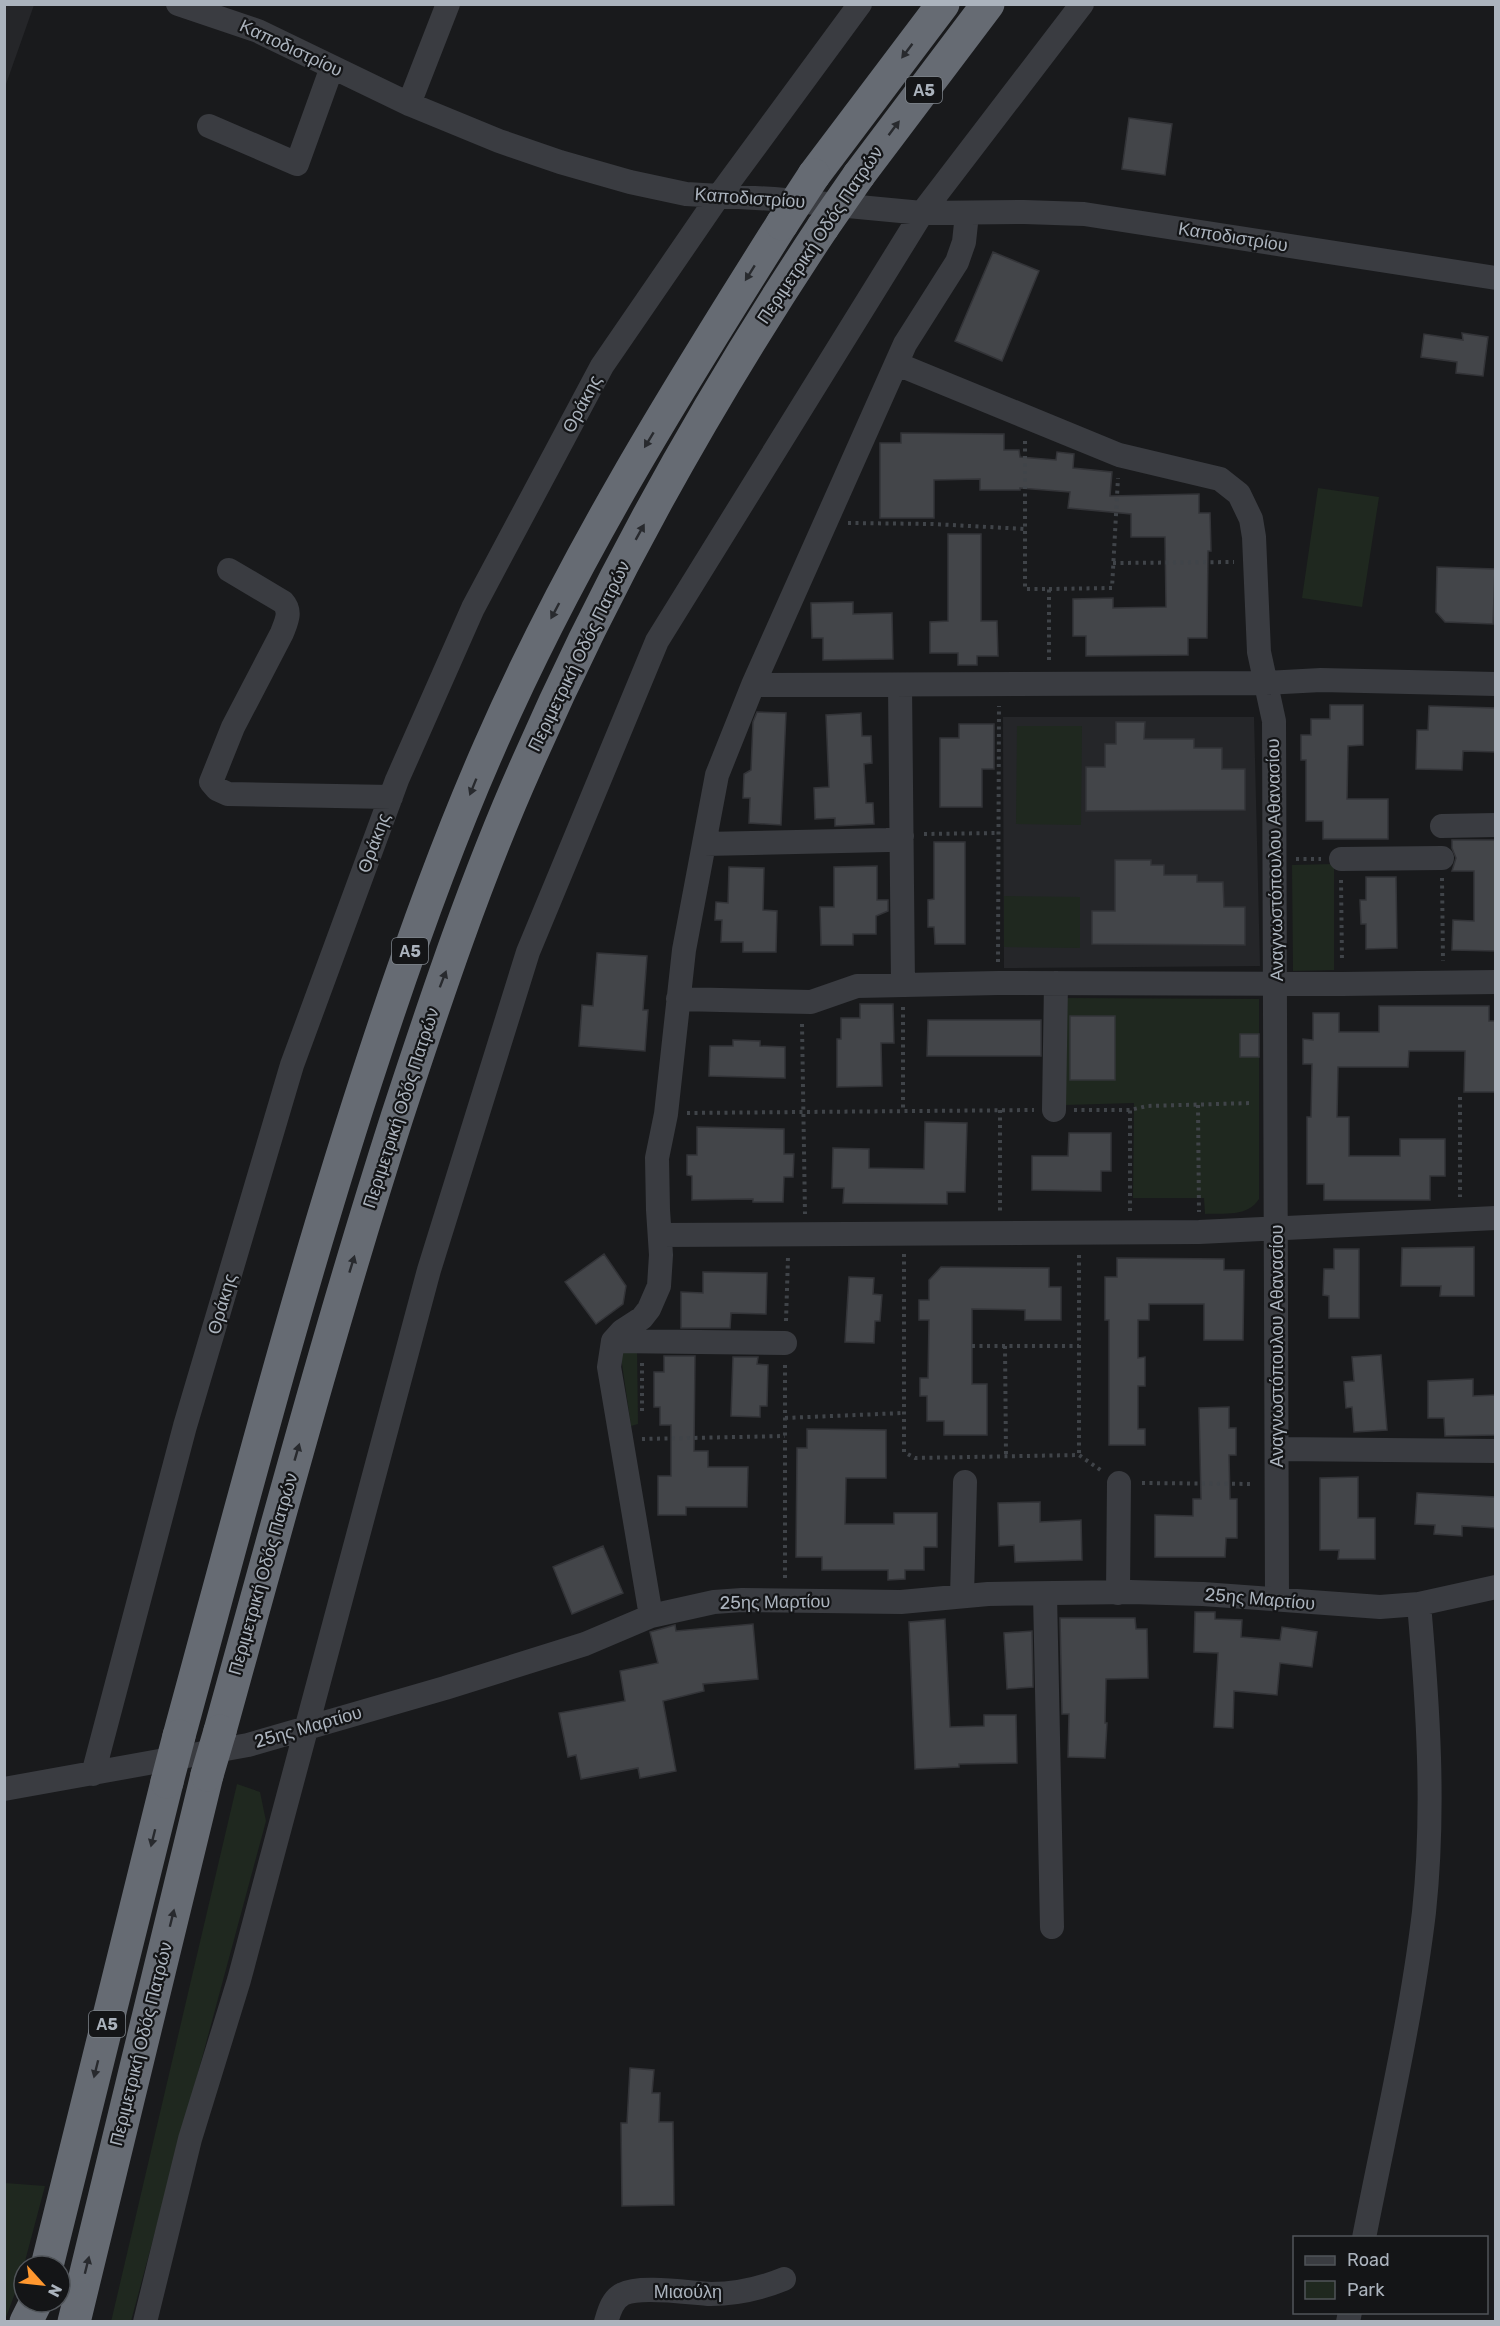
<svg xmlns="http://www.w3.org/2000/svg" width="1500" height="2326" viewBox="0 0 1500 2326" font-family="Rubik,sans-serif">
	<rect width="100%" height="100%" fill="#191a1c"/>
	<path fill="#252629" d="M5,4L34,5L5,87L4,5Z
		M1003,717H1254L1260,966L1004,968Z"/>
	<path fill="#1f281f" d="M1318,488L1379,497L1362,607L1302,598Z
		M1017,726H1082L1081,825L1016,824Z
		M1334,864V970L1293,971L1292,865Z
		M1004,896L1080,897V948L1004,947Z
		M1064,998L1259,999V1199C1248,1217 1224,1213 1205,1214L1204,1198H1133L1134,1103L1065,1105Z
		M637,1347L638,1424L631,1426L621,1357L623,1351Z
		M237,1784L260,1792L266,1821L131,2321L111,2322Z
		M5,2183L45,2186L20,2280L5,2320Z"/>
	<path fill="#434549" stroke="#333438" stroke-width="1.5" d="M1129,118L1172,124L1165,175L1122,169Z
		M993,252L1039,271L1002,361L955,341Z
		M1462,333L1488,337L1483,376L1456,373L1457,362L1421,357L1424,334L1463,340Z
		M901,433L1004,434V450H1019L1020,457L1056,460L1057,452L1074,454L1073,468L1112,472L1110,496L1199,494V513H1210L1211,551H1208L1207,638H1188V655L1086,656V636H1073V599L1113,598V608L1166,607L1165,537H1131V514L1068,508L1070,492L1020,488V490H980V479L934,480V518H880V443H901Z
		M948,534H981V621H997L998,656H977V665H958V653H930V622L948,621Z
		M1437,567L1495,569L1493,624L1445,622L1436,612Z
		M853,602V614L892,613L893,659L823,660V638H812L811,603Z
		M1330,705H1363V745L1348,746L1347,799H1388V839H1323V821H1306V760H1301V735H1311V719H1330Z
		M1429,706L1496,708V752L1463,751L1462,770L1416,769L1417,730H1428Z
		M757,712L786,713L781,825L749,823L750,798H743L744,774L751,770L753,722Z
		M861,713L862,736H871L872,763L864,764L866,803H873L874,824L835,826V818L815,819L814,788L829,787L826,715Z
		M1116,722H1145L1144,739H1194V748H1222V769H1245V810L1086,811V767H1105V744H1116Z
		M959,724H994V769H982V807H940V738H959Z
		M1452,840H1496V951L1452,950L1453,920L1474,921V871H1452L1456,858L1452,848Z
		M934,842H965V944H935L934,927H928V900L934,899Z
		M1115,860H1151V865H1164V875H1197V882H1223L1224,907H1245V945L1092,944V911H1115Z
		M877,866V900H888V911L876,916V934H853V945H821L820,907H834V867Z
		M729,867L764,868L763,910L777,911L776,952H743V942H721L722,920H715L716,902L728,903Z
		M1366,877H1396L1397,948L1366,949V924H1361L1360,900H1366Z
		M597,953L647,956L643,1010H648L645,1051L579,1046L582,1005L593,1006Z
		M860,1004H893L894,1043H881L882,1086L837,1087V1039H841V1018H860Z
		M1379,1006H1489V1021H1496V1092H1464L1465,1051H1409L1408,1067H1338L1337,1117H1349V1156H1400V1139H1445V1176H1430V1200H1324V1184H1307V1117H1311L1312,1064H1303V1039L1313,1040V1013H1339V1032H1379Z
		M1070,1016H1115V1080H1070Z
		M928,1020H1041V1056H927Z
		M1240,1034H1259V1057H1240Z
		M733,1040L760,1041V1046L785,1047V1078L709,1076L710,1046H733Z
		M925,1122L967,1123L965,1192H947V1204L843,1203L844,1188H832L833,1148L869,1149V1168L924,1169Z
		M697,1127L784,1129V1154H794L793,1177H784L783,1202H753V1199L692,1200V1176L687,1175V1155H697Z
		M1069,1133H1111V1171H1101V1191L1032,1190V1156H1068Z
		M1474,1247V1296H1440L1441,1286H1401L1402,1248Z
		M1334,1249H1359V1318H1329V1296L1323,1295L1324,1269H1334Z
		M604,1254L626,1286L623,1304L596,1324L565,1282Z
		M1117,1258L1224,1259V1270H1244L1243,1340H1204V1304H1149V1320H1138V1358L1145,1357V1386H1138V1429H1145V1445H1109V1320H1105V1277H1117Z
		M941,1267L1049,1268V1287H1061V1320H1025V1310L972,1309V1384H987V1435H944V1421H927V1396H920V1378H928L929,1320H919V1300H929V1280Z
		M703,1272L767,1273L766,1314L731,1313L730,1328H681V1292L703,1293Z
		M849,1277L874,1278L873,1294L882,1295L880,1321H875L874,1343L845,1342Z
		M1381,1355L1387,1430L1354,1432L1352,1407L1346,1408L1344,1382L1354,1381L1352,1357Z
		M664,1356H695L694,1451H708V1467H748L747,1507H686V1515H658V1476H671V1425H660V1407H654V1372H664Z
		M733,1357H758L757,1364L768,1365L767,1406H760V1417L731,1416Z
		M1473,1379V1396L1496,1395V1435L1445,1436L1444,1418H1428V1381Z
		M1229,1407V1428H1236V1455H1229L1230,1499H1237V1538H1226L1225,1557H1155V1515L1193,1516V1499H1201L1199,1408Z
		M807,1429L886,1430V1478H846L845,1524H894V1513H937V1547H924V1570H905V1579L888,1580V1570H822V1557H796L797,1448H807Z
		M1358,1477V1518H1375V1559H1338L1339,1550H1320V1478Z
		M1417,1493L1496,1497V1528L1462,1526V1536L1434,1534L1435,1525L1415,1524Z
		M1040,1502V1522L1081,1520L1082,1560L1015,1562L1014,1545L999,1546L998,1503Z
		M603,1546L623,1593L572,1614L553,1567Z
		M1195,1612H1215V1619L1242,1620L1241,1637L1280,1640L1282,1627L1317,1632L1312,1667L1280,1663L1277,1695L1234,1691L1233,1728L1214,1727L1218,1653L1194,1652Z
		M1060,1618H1135L1136,1629H1147L1148,1678L1106,1679L1105,1723H1107L1105,1758L1068,1757L1069,1714H1062Z
		M945,1619L950,1727L984,1726V1715H1016L1017,1763L959,1764V1767L915,1769L909,1622Z
		M753,1624L758,1679L703,1684L704,1691L663,1701L676,1771L640,1778L638,1768L581,1779L576,1755L568,1757L559,1713L625,1701L620,1671L658,1663L650,1632L675,1625L676,1631Z
		M1032,1631L1033,1687L1007,1689L1004,1633Z
		M630,2068L654,2070L652,2093H660L659,2122H673L674,2205L622,2206L621,2123H627Z"/>
	<g fill="none" stroke-linecap="round" stroke-linejoin="round">
		<path stroke="#404449" stroke-width="4" stroke-dasharray="3 4.5" stroke-linecap="butt" d="M1025,441V589H1049V661
			M848,523L933,524L1025,529
			M1113,563L1234,562
			M1049,589L1112,588L1118,478
			M924,834L998,833
			M1296,859H1321
			M1442,878L1443,961
			M1341,880L1342,962
			M998,962L999,706
			M903,1007V1110
			M802,1024L805,1214
			M1460,1097V1197
			M1198,1105L1199,1212
			M1000,1110V1211
			M1074,1110H1130L1147,1106L1253,1103
			M687,1113L1034,1110
			M1130,1211V1110
			M904,1254V1452L915,1458L1079,1455L1102,1471
			M1079,1255V1455
			M786,1321L788,1257
			M972,1346H1079
			M1005,1346L1006,1456
			M642,1363V1415
			M785,1365V1579
			M785,1418L903,1413
			M642,1439L785,1436
			M1142,1483L1254,1484"/>
		<path stroke="#3a3c41" stroke-width="24" d="M178,4L258,31L409,104L499,141L560,162L630,182L686,194L774,199L922,213L1024,212L1084,214L1496,278
			M409,104L448,4
			M209,126L297,164L332,67
			M897,364L1119,455L1220,479L1239,494L1251,519L1254,537L1259,652L1274,721L1277,1599
			M229,570L283,602C292,612 286,622 282,633L233,727L211,782L217,789L228,794L391,797
			M753,685L1265,683L1321,680L1496,684
			M900,685L903,985
			M1442,826L1496,825
			M704,844L888,840L902,836
			M1341,859L1442,858
			M678,999L811,1002L857,986L998,983L1342,984L1496,982
			M1054,1110L1056,983
			M660,1235L1199,1232L1496,1218
			M613,1341L785,1343
			M1278,1449L1496,1451
			M1118,1593L1119,1483
			M1045,1594L1052,1927
			M962,1596L965,1482
			M651,1616L609,1367L613,1341L622,1331L642,1318L649,1309L659,1286L661,1255L658,1210L657,1158L666,1114L684,950L717,775L753,685L905,344L957,262L964,242L967,214
			M93,1774L185,1426L292,1065L397,780L473,608L602,366L718,197L860,4
			M4,1789L248,1745L445,1688L585,1644L651,1616L714,1602L742,1600L901,1602L988,1594L1130,1592L1203,1594L1380,1607L1419,1604L1496,1587
			M1364,2238C1385,2130 1411,2021 1424,1912C1435,1809 1428,1706 1419,1604
			M145,2322L190,2139L239,1980L429,1270L528,952L657,641L922,213L1082,4
			M606,2322C609,2312 612,2299 623,2294C640,2285 690,2293 711,2294C736,2294 762,2288 784,2279
			M1348,2322L1350,2312"/>
		<path stroke="#666b73" stroke-width="33" d="M814,175L943,4
			M859,175L988,4
			M220,1731C277,1525 332,1320 397,1117C436,998 476,878 527,764C609,576 710,397 823,227
			M179,1736C241,1509 300,1280 374,1056C408,952 445,848 489,748C569,564 675,393 782,224
			M47,2266L167,1782
			M26,2322L36,2302
			M74,2322L207,1775"/>
		<path stroke="#666b73" stroke-width="33" d="M782,224L814,175
			M823,227L859,175
			M207,1775L220,1731
			M167,1782L179,1736"/>
	</g>
	<defs><path id="oneway-solid" d="M-6-.8H1V-3.2L6.5 0L1 3.2V.8H-6Z" transform="scale(1.5)"/></defs>
	<g fill="#282a2e">
		<use href="#oneway-solid" transform="translate(907 51) rotate(127)"/>
		<use href="#oneway-solid" transform="translate(894 128) rotate(-53)"/>
		<use href="#oneway-solid" transform="translate(750 273) rotate(122)"/>
		<use href="#oneway-solid" transform="translate(649 440) rotate(121)"/>
		<use href="#oneway-solid" transform="translate(640 532) rotate(-61)"/>
		<use href="#oneway-solid" transform="translate(555 611) rotate(118)"/>
		<use href="#oneway-solid" transform="translate(473 787) rotate(112)"/>
		<use href="#oneway-solid" transform="translate(443 979) rotate(-69)"/>
		<use href="#oneway-solid" transform="translate(352 1264) rotate(-73)"/>
		<use href="#oneway-solid" transform="translate(297 1452) rotate(-74)"/>
		<use href="#oneway-solid" transform="translate(153 1838) rotate(104)"/>
		<use href="#oneway-solid" transform="translate(172 1918) rotate(-76)"/>
		<use href="#oneway-solid" transform="translate(96 2069) rotate(104)"/>
		<use href="#oneway-solid" transform="translate(87 2265) rotate(-76)"/>
	</g>
	<g text-anchor="middle" dominant-baseline="central" stroke-width="4.5" stroke-linejoin="round" paint-order="stroke">
		<g fill="#141517" stroke="#7e848b" stroke-width="1.5">
			<rect x="906" y="77" width="36" height="26" rx="4.5"/>
			<rect x="392" y="938" width="36" height="26" rx="4.5"/>
			<rect x="89" y="2011" width="36" height="26" rx="4.5"/>
		</g>
		<g font-size="16" font-weight="bold" fill="#abb3bd">
			<text x="924" y="90">Α5</text>
			<text x="410" y="951">Α5</text>
			<text x="107" y="2024">Α5</text>
		</g>
		<g font-size="18" fill="#abb3bd" stroke="#141517">
			<text transform="translate(291 48) rotate(25)">Καποδιστρίου</text>
			<text transform="translate(750 198) rotate(4)">Καποδιστρίου</text>
			<text transform="translate(820 235) rotate(-56)">Περιμετρική Οδός Πατρών</text>
			<text transform="translate(1233 237) rotate(9)">Καποδιστρίου</text>
			<text transform="translate(582 404) rotate(-62)">Θράκης</text>
			<text transform="translate(579 656) rotate(-64)">Περιμετρική Οδός Πατρών</text>
			<text transform="translate(374 843) rotate(-70)">Θράκης</text>
			<text transform="translate(1275 860) rotate(-91)">Αναγνωστόπουλου Αθανασίου</text>
			<text transform="translate(401 1108) rotate(-72)">Περιμετρική Οδός Πατρών</text>
			<text transform="translate(222 1304) rotate(-74)">Θράκης</text>
			<text transform="translate(1277 1346) rotate(-90)">Αναγνωστόπουλου Αθανασίου</text>
			<text transform="translate(263 1574) rotate(-74)">Περιμετρική Οδός Πατρών</text>
			<text transform="translate(1260 1599) rotate(5)">25ης Μαρτίου</text>
			<text transform="translate(775 1602) rotate(-1)">25ης Μαρτίου</text>
			<text transform="translate(308 1727) rotate(-16)">25ης Μαρτίου</text>
			<text transform="translate(141 2044) rotate(-76)">Περιμετρική Οδός Πατρών</text>
			<text x="688" y="2292">Μιαούλη</text>
		</g>
	</g>
	<rect width="1500" height="2326" fill="none" stroke="#abb3bd" stroke-width="12"/>
	<rect x="1293" y="2236" width="195" height="78" fill="#141517" stroke="#505459" stroke-width="1.5"/>
	<rect x="1305" y="2256" width="30" height="9" fill="#3a3c41" stroke="#505459" stroke-width="1.5"/>
	<text x="1347" y="2266" font-size="18" fill="#abb3bd">Road</text>
	<rect x="1305" y="2281" width="30" height="18" fill="#1f281f" stroke="#505459" stroke-width="1.5"/>
	<text x="1347" y="2296" font-size="18" fill="#abb3bd">Park</text>
	<g transform="translate(42 2284) rotate(117)"><circle r="28" fill="#141517" stroke="#505459" stroke-width="1.5"/>
	<path d="M0-4.5L10 22L0 15L-10 22Z" fill="#ff972f"/>
	<text y="-9" font-size="16" font-weight="bold" text-anchor="middle" fill="#abb3bd">N</text>
	</g>
</svg>
